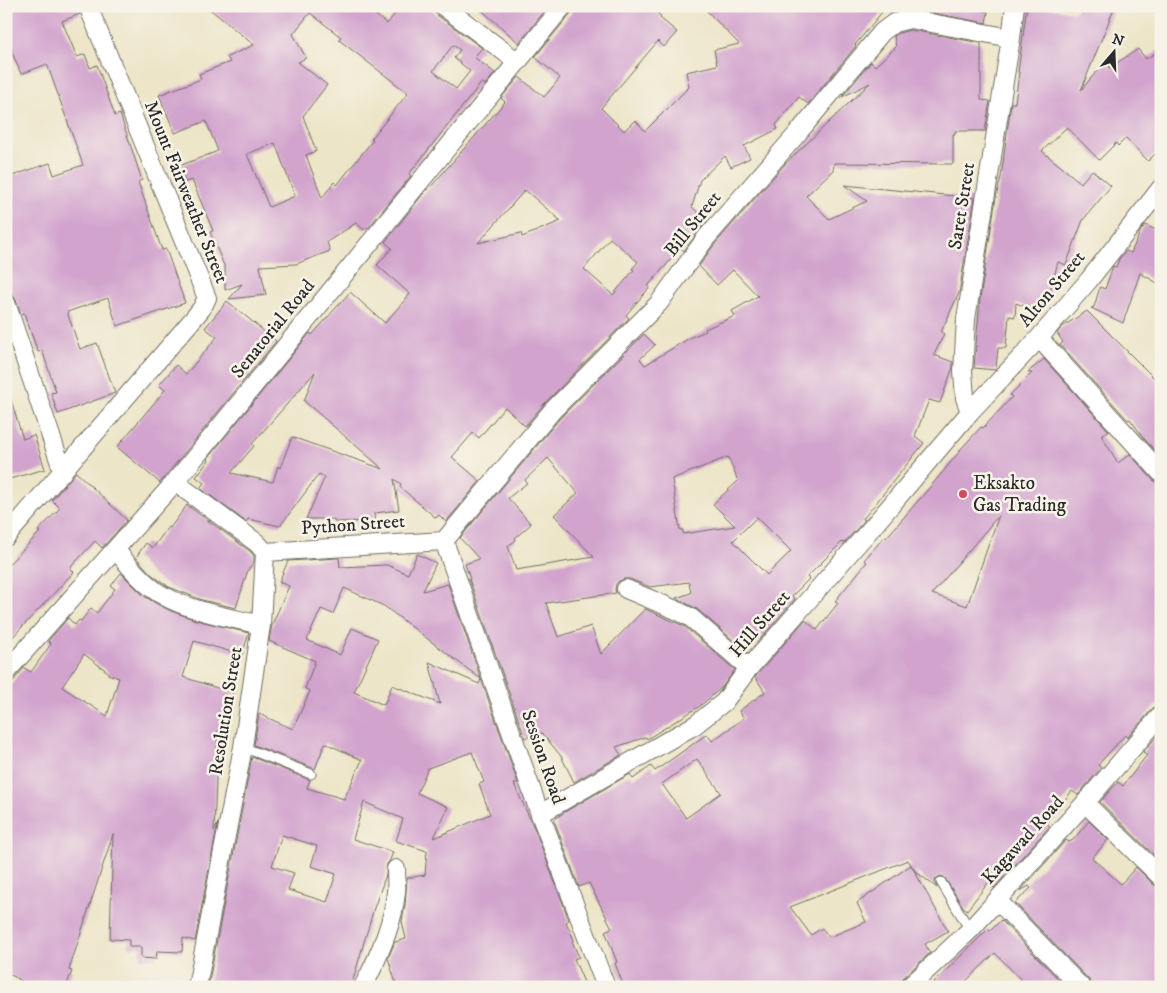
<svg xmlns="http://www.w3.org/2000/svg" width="1167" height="993" viewBox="0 0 1167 993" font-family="'IM FELL DW Pica',serif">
	<rect width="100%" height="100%" fill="#f7f3e8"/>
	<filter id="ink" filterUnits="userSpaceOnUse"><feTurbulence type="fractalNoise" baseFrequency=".02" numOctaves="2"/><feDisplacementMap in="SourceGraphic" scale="10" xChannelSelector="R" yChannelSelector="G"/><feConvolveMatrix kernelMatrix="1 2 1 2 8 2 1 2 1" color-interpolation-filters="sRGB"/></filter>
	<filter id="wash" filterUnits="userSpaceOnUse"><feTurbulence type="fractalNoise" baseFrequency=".0096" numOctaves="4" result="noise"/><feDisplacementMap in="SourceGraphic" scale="20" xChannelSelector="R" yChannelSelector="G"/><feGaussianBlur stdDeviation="1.12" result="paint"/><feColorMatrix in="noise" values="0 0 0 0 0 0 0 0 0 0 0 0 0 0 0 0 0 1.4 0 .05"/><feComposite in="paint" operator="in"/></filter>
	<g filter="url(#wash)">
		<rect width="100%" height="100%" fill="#ede5c8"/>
		<g id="blocks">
			<path fill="#d1a3cd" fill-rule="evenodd" d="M6,6H78L80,14L62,21L77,57L85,54L90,68L97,65L115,116L120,114L142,180L138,182L162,250L166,249L185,303L117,326L108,298L67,312L80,349L97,343L115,393L58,414L51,393L56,392L42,350L38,352L24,313L21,314L16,300L12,294L6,278V178L50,163L54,175L83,165L47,64L21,74L6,38Z
				M206,6H365L387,24L401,6H429L437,15L482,48L474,57L495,73L485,85L482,82L409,174L411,176L368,228L367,227L364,230L356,223L327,242L330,251L296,264L260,266L266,295L229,299L242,284L225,290V268L210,232L213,231L192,180L185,182L179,166L218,151L206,121L175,133L159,95L201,79L199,74L230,62L227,57L254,45ZM310,13L341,37L339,40L408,93L371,139L373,140L337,185L334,182L322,198L306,155L316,151L303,116L327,85L298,62L306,58L293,34ZM453,45L460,50L454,58L470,71L456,89L433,71ZM275,143L295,196L269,207L247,154Z
				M477,6H549L519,43Z
				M573,6H662L657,13L661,16L660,18L677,32L664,47L658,41L601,108L624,131L635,120L645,131L689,87L686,72L717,65L714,50L739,44L702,6H887L855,45L856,46L808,104L799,97L776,125L778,129L744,146L750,158L731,167L725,156L700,180L692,207L707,220L684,251L681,248L648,286L650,287L626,315L629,318L544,404L525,426L505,407L479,438L473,433L452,457L480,481L446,522L439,515L436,518L400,487L401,484L394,479L399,510L374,513L375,521L334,522V519H306L325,477L319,474L280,526L248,519L246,522L200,488L204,483L196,477L209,460L207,459L310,333L312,335L350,292L385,323L410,294L377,265L392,248L385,242L427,189L428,190L505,102L501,98L519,77L544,97L560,78L535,57L571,13ZM525,190L561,221L522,237L521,233L478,243ZM610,238L638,262L632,269L634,270L613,295L584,269ZM315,372L304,401L383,469L292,437L280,468L278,466L273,482L231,473L254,446L252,444Z
				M890,6H972V8L988,12L986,23L912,9L891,13Z
				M1027,6H1035L1075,12L1077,6H1115L1081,90L1110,56L1109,68L1138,49L1146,59L1161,49V148L1148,161L1126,138L1118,146L1116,143L1099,160L1067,127L1042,151L1081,183L1092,170L1111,186L1083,220L1066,265L1058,262L1048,299L1042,297L1037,311L1016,303L1015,317L1009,316L1006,348H998L996,368L995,370L974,368L980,299L996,197L1001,177L1011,103H1015L1019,72H1018Z
				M910,30L981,43V100L990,101L985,131H955V134H953V164L834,163L833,170L806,196L829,219L867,201L844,185L975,198L959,293L941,332L944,334L934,355L953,362V367L940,403L929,400L915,436L924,443L863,519L865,520L844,543L842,542L807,577L809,579L792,596L795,599L748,653L697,609L676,598L691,593L689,582L650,587L630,579H624L619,581L616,584L615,590L616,593L546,603L558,637L591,626L601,654L645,609L684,626L735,670L722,687L700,706L647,739L646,737L616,747L621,755L574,782L561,756L542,733L525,738L469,579H470L465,564L479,559L460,538L560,418L644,334L655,345L640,359L645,365L691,337L706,331L705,329L735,316L732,311L758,296L733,270L717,285L699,266L714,245L785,164L870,83L842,97L871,62L875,66L896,47L894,36L899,33ZM728,457L738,481L713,504L735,526L683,534V530H680L672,479ZM548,458L578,493L554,515L594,557L516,570L508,546L516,540L515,538L531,524L508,498L527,483L525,480ZM757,517L791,551L767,575L733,541Z
				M1145,225L1161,232V285L1140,273L1123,323L1091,308L1094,307L1100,287L1105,289L1113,266L1116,267L1119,259L1126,251L1131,253L1140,232Z
				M227,301L276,341L160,483L117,447L165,390L159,385L176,365L186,374L217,337L205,328Z
				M1087,311L1161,385V457L1146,441L1130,419L1128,420L1060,345L1063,342L1057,333L1062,327Z
				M1044,359L1109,431L1101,435L1118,463L1130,454L1153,480L1157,483H1161V517L1155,522L1161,529V705H1157L1153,708L1127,738L1125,735L1098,765L1101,768L1078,795L1072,791L1046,823L1050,826L994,888L988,883L967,910L964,908L944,877L940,876L936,879L935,883L937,888L915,871L908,860L790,907L811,935L822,928L829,937L866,922L857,903L911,865L948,931L925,944L930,953L902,979L899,983V987H692L690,983L681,987H624L615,963L617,962L605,931L612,928L589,883L579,887L554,820L563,813L630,774L633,779L651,766L655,771L707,734L712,741L744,718L739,711L765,692L755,677L757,675L805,620L817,630L838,603L835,601L867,562L864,560L885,536L886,538L936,480L960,451V450L981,427L983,428L1012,397L1010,395L1032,373L1028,372ZM999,515L967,606L932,594ZM697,759L721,793L686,818L662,784Z
				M10,397L23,439L34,435L45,469L6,480V398Z
				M76,472L127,520L102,548L95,541L70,568L74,572L6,644V567L40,532L38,531L60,508L52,500Z
				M187,505L251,552L254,556V562L248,570L236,608L202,600L169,587L151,574L136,557L146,543L153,548L168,527L170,528Z
				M417,554L436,563L423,591L448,584L481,679L384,606L344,588L333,614L321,609L307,640L340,655L352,628L378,639L354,692L384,705L392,685L440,704L429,662L479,684L481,679L518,783L514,784L536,832L569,920L566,922L574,940L572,941L579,957L574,959L586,987H397L388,958L395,942L406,939L402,921L405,905L407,878L425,875L427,851L396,841L403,819L364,802L353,839L393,852L390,860L387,864L386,875L374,908L351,987H208L252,757L310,780L307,788L344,799L362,760L325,743L315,769L254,745L259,714L293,729L310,691L305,689L315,661L269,641L272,625L289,586L279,582L288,561L339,558L340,567L387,565L408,574ZM472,752L484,782L479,784L490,814L434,838L448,807L417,793L428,768ZM282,835L317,846L311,866L336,874L327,902L288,890L294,873L272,866Z
				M121,573L144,596L159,605L171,611L196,620L249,633L242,655L194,641L183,677L233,693L227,710L226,735L218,731L214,831L218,823L195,941L183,938L182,952L157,951L156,959L141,958V947H129V940L110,939L113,834L69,970L72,971L66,987H32L6,972V692L17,676L24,668L31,672L51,644L48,641L68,618L75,625L79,620L81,621L91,608L97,613L115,589L111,586ZM84,654L108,672V674L119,678L107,716L62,687Z
				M1161,732V862L1100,802L1118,782L1123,786L1147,755L1143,752Z
				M1089,821L1108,840L1092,858L1121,884L1136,867L1154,885L1161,887V987H1091L1089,980L1015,903L1031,888L1029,886L1020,891L1066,840L1069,842L1073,840Z
				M1001,920L1066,987H1028L995,953L960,987H929L988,929L990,931Z"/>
		</g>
	</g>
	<g filter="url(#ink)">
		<use href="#blocks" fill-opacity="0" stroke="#6f6c62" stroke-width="1"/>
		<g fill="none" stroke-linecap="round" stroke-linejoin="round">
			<g stroke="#6f6c62" stroke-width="11">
				<path id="lane" d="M243,747L311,774
					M941,882L970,930"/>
			</g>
			<g stroke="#6f6c62" stroke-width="20">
				<path id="street" d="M443,6L518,62
					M6,303L63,472
					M1039,338L1161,473
					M970,412L965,398L963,371L966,319L1011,38L1015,6
					M175,482L257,543L265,552L261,625L243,747L197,987
					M6,537L194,318L202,308L207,298L88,6
					M444,541L552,411L659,303L706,238L797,134L882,32L894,23L910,19L1011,38
					M444,541L540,814L606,987
					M116,550C128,565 146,587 164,596C194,612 228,617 261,625
					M265,552L444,541
					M626,589L676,610L690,617L749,668
					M6,672L175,482L563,6
					M1085,803L1161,877
					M540,814L695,725L724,702L749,668L875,524L970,412L1039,338L1089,280L1161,188
					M997,900L1081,987
					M363,987C377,960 394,922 396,892C397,884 396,876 396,869
					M909,987L970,930L1085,803L1161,715"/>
			</g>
			<use href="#lane" stroke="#fff" stroke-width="9"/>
			<use href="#street" stroke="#fff" stroke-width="18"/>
		</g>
	</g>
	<circle fill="#d1495b" stroke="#f7f3e8" stroke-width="2" cx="963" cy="494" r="5"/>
	<g text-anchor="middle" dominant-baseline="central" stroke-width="5" stroke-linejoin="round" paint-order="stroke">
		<g font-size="19" fill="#2b2b2b" stroke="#f7f3e8">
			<text transform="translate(186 192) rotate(68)">Mount Fairweather Street</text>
			<text transform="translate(962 206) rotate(-81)">Saret Street</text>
			<text transform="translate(693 224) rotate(-51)">Bill Street</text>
			<text transform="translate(1052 289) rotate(-50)">Alton Street</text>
			<text transform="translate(273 329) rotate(-51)">Senatorial Road</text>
			<text transform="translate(353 525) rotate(-4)">Python Street</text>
			<text transform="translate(760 624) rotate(-49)">Hill Street</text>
			<text transform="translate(226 711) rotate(-81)">Resolution Street</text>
			<text transform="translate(543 757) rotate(71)">Session Road</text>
			<text transform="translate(1023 840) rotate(-48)">Kagawad Road</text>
		</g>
		<g font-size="19" fill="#2b2b2b" stroke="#f7f3e8" text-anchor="start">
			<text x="973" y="483">Eksakto<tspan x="973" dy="22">Gas Trading</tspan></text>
		</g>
	</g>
	<rect width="1167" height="993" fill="none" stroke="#f7f3e8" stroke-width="25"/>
	<g transform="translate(1114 52) rotate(19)" stroke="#f7f3e8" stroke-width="4" paint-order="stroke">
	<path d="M0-4L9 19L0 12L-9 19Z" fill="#2b2b2b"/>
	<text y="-8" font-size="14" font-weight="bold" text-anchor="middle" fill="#2b2b2b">N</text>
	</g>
</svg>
